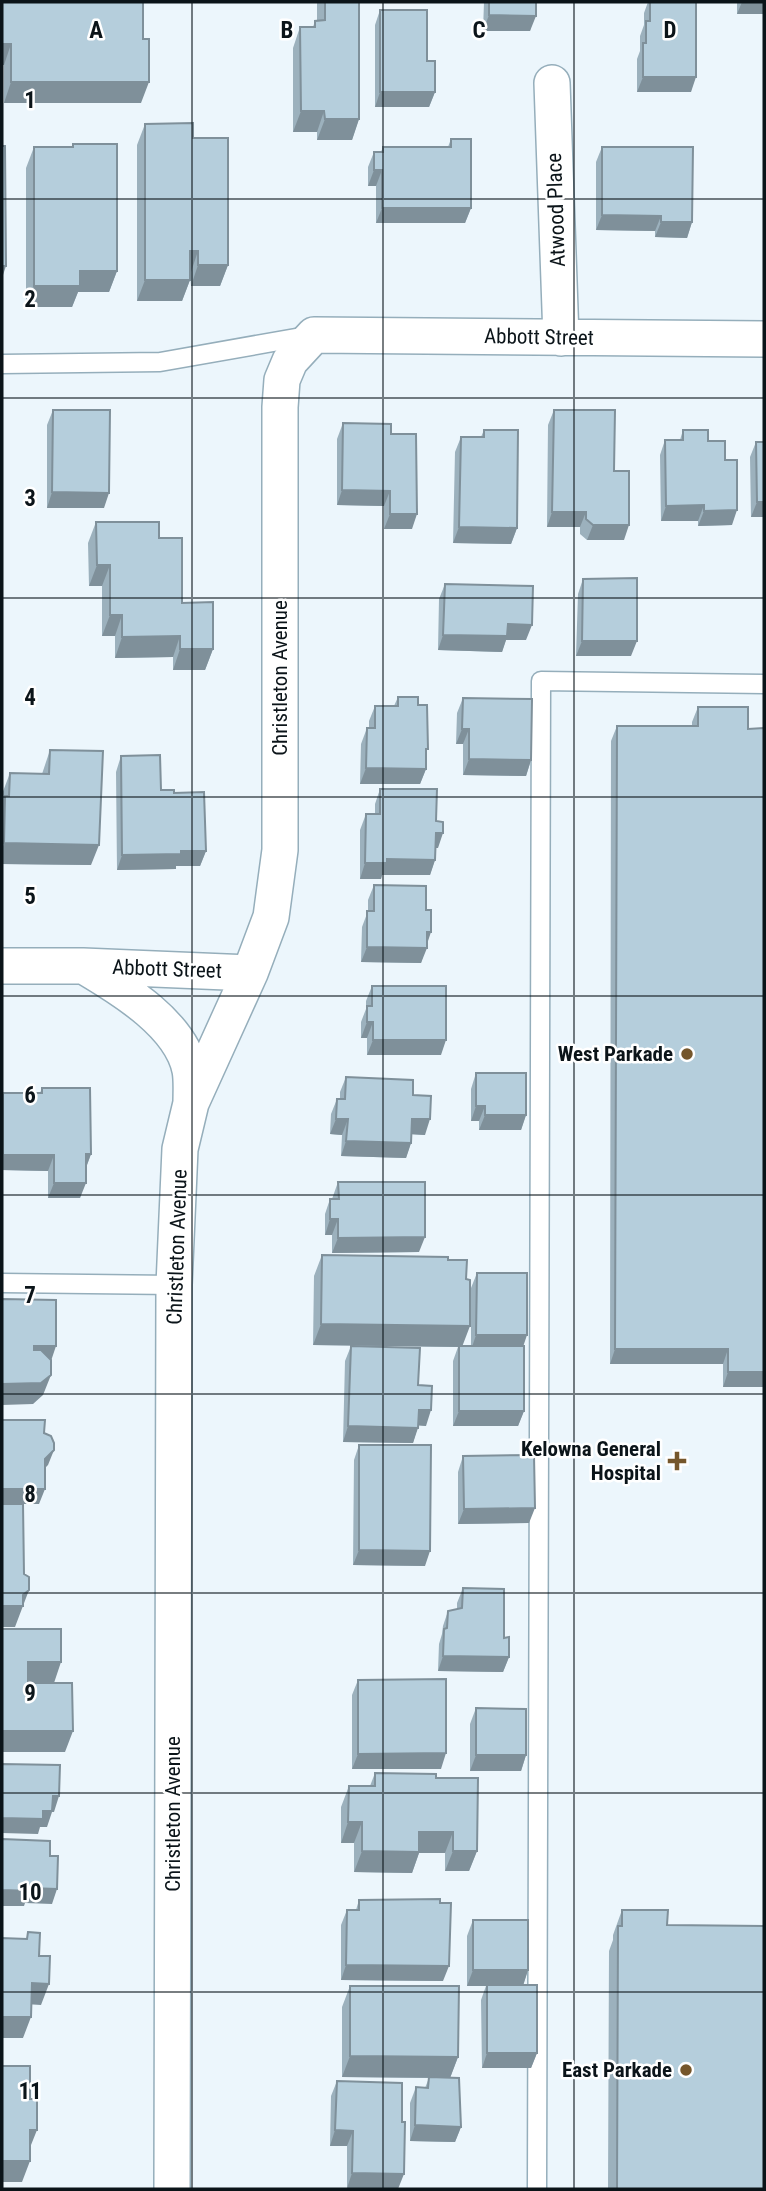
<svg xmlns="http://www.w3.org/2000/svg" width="766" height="2191" viewBox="0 0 766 2191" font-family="'Roboto Condensed',sans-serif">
	<rect width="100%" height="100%" fill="#ecf6fc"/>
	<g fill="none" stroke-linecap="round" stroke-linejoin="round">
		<g stroke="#95aebb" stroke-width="21">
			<path id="service" d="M2,364L160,362L307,336
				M2,1283L174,1285
				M537,2189L541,681L764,684"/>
		</g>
		<g stroke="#95aebb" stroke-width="38">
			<path id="minor" d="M552,83L561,338
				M2,966H83L250,973
				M87,968C124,990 181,1025 190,1070C192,1080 191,1093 191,1103
				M172,2189L174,1285L180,1149L191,1103L250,973L271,917L280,850V407L282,380L290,361L314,335L764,339"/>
		</g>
		<use href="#service" stroke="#fff" stroke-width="18"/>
		<use href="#minor" stroke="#fff" stroke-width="35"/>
	</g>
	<path fill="#9cb1bd" d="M2,2L141,103H4V65H2Z
		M317,2H359V119L352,140H317V132H293V48L300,27H313L315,21H317Z
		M484,2H536L530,31H483Z
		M648,2H696L691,92H637V59L640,51V36L644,25V13Z
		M737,2H764V14H737Z
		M380,10L427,61L435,92L429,107H375V25Z
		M145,124L193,138L228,265L220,286H191L190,272V280L182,301H137V145Z
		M451,139L471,208L465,223H376V186H368V167L374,152H381L383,147H448Z
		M73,144L117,271L109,292H78L72,307H26V168L34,147H72Z
		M602,147L692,222L687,238L655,237V231L596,230V162Z
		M53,410L104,508H47V425Z
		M554,410L614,471L624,540H587L580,534V527H547L548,425Z
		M343,423L391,434L412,529H384V506L337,505V439Z
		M484,430L517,528L511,544L453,543L455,452L461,437H481Z
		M683,430L708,441L725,460L732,525L698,526V521H661L660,455L665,440H680Z
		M756,442L764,517H751L750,457Z
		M96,522L159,538L182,603L213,649L205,670H173V657L115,658V636H102V586H89L88,543Z
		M583,579L631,656H576L578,594Z
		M445,584L526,640H506L502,652L438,650L439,599Z
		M398,697L418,705L426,755V769L420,784H360L361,744L367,728H369V721L375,706H394Z
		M463,698L531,760L526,776L463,775V744H456L457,713Z
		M698,707L764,1387H723V1364H610L611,741L617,726H692V722Z
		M50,750L91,865L2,864V794L10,773L42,774Z
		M121,756L161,790L174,793L206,851L200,866H176V869L117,870L116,772Z
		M380,789L436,821L438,848H436L435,860L430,875H382L381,879H360V830L366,814H375V804Z
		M374,885L426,910L427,943L421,963L361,962L362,927L368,911V900Z
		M372,986L441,1055H367V1038H361V1022L366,1009V1001Z
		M476,1073L526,1115L521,1130H479V1121H471V1089Z
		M346,1077L413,1095L425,1135L412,1134L411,1143L406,1158L341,1156L342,1135L330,1134L331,1114L337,1099H340V1092Z
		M42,1088L91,1154L86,1168L80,1198H48V1171L2,1170V1096L3,1093H40Z
		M338,1182L419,1252L332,1253V1235H325V1214L330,1199H332Z
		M322,1255L462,1346H471V1288L477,1273L523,1346L524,1411L518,1426H453V1361L458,1347L313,1345L314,1276Z
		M351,1346L418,1385L426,1426L418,1425L413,1443L343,1442L345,1361Z
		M359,1445L425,1566L353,1565L354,1460Z
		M463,1456L529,1523L458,1524V1472Z
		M463,1588L504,1638L509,1657L503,1672L438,1671L439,1644L442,1634L443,1626L448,1611L457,1609V1603Z
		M358,1680L441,1769H352V1695Z
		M476,1708L526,1755L521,1771H470V1724Z
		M375,1773L436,1778L477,1851L469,1871H445V1853H419L412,1873L354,1872V1843H341V1807L349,1786H370Z
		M359,1900L443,1981L341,1980V1925L347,1910H356Z
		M622,1910L667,1925L764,2189H608L609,1951L613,1940V1935Z
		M473,1920L528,1970L523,1985L537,2053L531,2068H482L481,2000L486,1986H467V1936Z
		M350,1986L458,2057L450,2078L461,2127L455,2142L410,2141V2103L416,2087L425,2088L429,2078L342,2077V2007Z
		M337,2081L402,2083L347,2188V2146H330L331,2096Z"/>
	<path fill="#7f909a" d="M742,2H764V14H737Z
		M489,15L536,16L530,31H483Z
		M2,44H11L4,65H2Z
		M643,77H696L691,92H637Z
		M11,82H149L141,103H4Z
		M380,92H435L429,107H375Z
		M301,111H324L317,132H293Z
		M325,119H359L352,140H317Z
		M374,170H382L376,186H368Z
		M382,208H471L465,223H376Z
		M602,215L661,216L655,231L596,230Z
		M661,222H692L687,238L655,237Z
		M190,251H198L191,272H182Z
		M198,265H228L220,286H191Z
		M2,266H6L2,278Z
		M80,271H117L109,292H78L72,307H26L34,286Z
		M145,280H190L182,301H137Z
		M342,490L390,491L384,506L337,505Z
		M52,492L109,493L104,508H47Z
		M757,502H764V517H751Z
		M704,505L698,521H661L666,506Z
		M737,510L732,525L698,526L704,511Z
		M552,512H586L580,527H547Z
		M390,514H417L412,529H384Z
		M593,525H629L624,540H587Z
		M459,527L517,528L511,544L453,543Z
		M97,565H110L102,586H89Z
		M110,615H122L115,636H102Z
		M508,624L532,625L526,640H506L502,652L438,650L443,635Z
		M180,636L173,657L115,658L122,637Z
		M582,641H637L631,656H576Z
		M180,649H213L205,670H173Z
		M462,729H469L463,744H456Z
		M469,759L531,760L526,776L463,775Z
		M366,768L426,769L420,784H360Z
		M436,833H443L438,848H430Z
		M4,843L99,845L91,865L2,864V850Z
		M181,851H206L200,866H176V869L117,870L122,855Z
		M387,859L435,860L430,875H382L381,879H360L365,863Z
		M427,932H431L426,947Z
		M367,947L427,948L421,963L361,962Z
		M367,1022H373L367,1038H361Z
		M373,1040H446L441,1055H367Z
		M476,1106H485L479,1121H471Z
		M485,1115H526L521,1130H479Z
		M336,1119H348L342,1135L330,1134Z
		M412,1119H430L425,1135L406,1134Z
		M346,1141L411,1143L406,1158L341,1156Z
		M86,1154H91L85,1170Z
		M3,1155H54L48,1171L2,1170V1158Z
		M54,1183H86L80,1198H48Z
		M330,1219H338L332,1235H325Z
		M425,1237L419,1252L332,1253L338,1238Z
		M321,1324L470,1326L462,1347L313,1345Z
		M476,1335H527L522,1350H471Z
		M34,1346H56L49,1367H27Z
		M615,1349H728L723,1364H610Z
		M728,1372H764V1387H723Z
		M51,1375L43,1395L33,1404L2,1405V1384Z
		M419,1410H431L426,1426L413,1425Z
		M459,1411H524L518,1426H453Z
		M348,1426L418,1428L413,1443L343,1442Z
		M54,1450L48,1465L39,1474L45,1459Z
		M2,1489H45L39,1504H2Z
		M535,1508L529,1523L458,1524L464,1509Z
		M359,1550L430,1551L425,1566L353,1565Z
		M29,1590L15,1627H2V1606L23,1595Z
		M443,1656L509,1657L503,1672L438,1671Z
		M28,1662H61L54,1683H20Z
		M2,1731H73L65,1752H2Z
		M446,1753L441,1769H352L358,1754Z
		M476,1755H526L521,1771H470Z
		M53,1796H59L54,1812H52L47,1827H40L38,1834L2,1833V1818L43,1811Z
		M348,1822H362L354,1843H341Z
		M419,1832H453L445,1853H419L412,1873L354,1872L362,1851Z
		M453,1851H477L469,1871H445Z
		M30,1888L57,1889L52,1904L25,1903L24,1906H2V1890Z
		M346,1965L449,1966L443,1981L341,1980Z
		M473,1970H528L523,1986H467Z
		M32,1983L49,1984L41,2005L25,2004Z
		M2,2017H31L23,2038H2Z
		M487,2053H537L531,2068H482Z
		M350,2056L458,2057L450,2078L342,2077Z
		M415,2125L461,2127L455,2142L410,2141Z
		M30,2130H37L29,2150Z
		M335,2130L353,2131L347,2146H330Z
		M2,2161H30L22,2182H2Z
		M352,2173L404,2174L398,2189L347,2188Z"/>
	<path fill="#b5cedc" stroke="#7f909a" stroke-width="2" d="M2,2H143V39H149V82H11V44H2Z
		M325,2H359V119H325L324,111H301L300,27H315V21L325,20Z
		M489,2H536V16L489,15Z
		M650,2H696V77H643V43H646V21H650Z
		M380,10H427V61H435V92H380Z
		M193,123V138H228V265H198V251H190V280H145V124Z
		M451,139H471V208H382V170H374V152H383V147H451Z
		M73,144H117V271H80V286H34V147H73Z
		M2,146H5L6,266H2Z
		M602,147H693L692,222H661V216L602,215Z
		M53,410H110L109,493L52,492Z
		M554,410H615L614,471H629V525H593L586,519V512H552Z
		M343,423L391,424V434H416L417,514H390V491L342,490Z
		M484,430H518L517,528L459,527L461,437H484Z
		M683,430H708V441H725V460H737V510L704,511V505L666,506L665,440H683Z
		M756,442H764V502H757Z
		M96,522H159V538H182V603L213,602V649H180V636L122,637V615H110V565H97Z
		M637,578V641H582L583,579Z
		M445,584L533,586L532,625L508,624L507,636L443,635Z
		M398,697H418V705H427L428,749H426V769L366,768L367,728H375V706H398Z
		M463,698L532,699L531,760L469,759V729H462Z
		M698,707H748V729L764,728V1372H728V1349H615L617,726H698Z
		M50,750L103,751L99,845L4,843L5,796H9L10,773L49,774Z
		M160,755L161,790H174V793L204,792L206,851H181V854L122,855L121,756Z
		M380,789H437L436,821L443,822V833H436L435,860L387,859V863H365L366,814H380Z
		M374,885L426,886V910H431V932H427V948L367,947V911H374Z
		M372,986H446V1040H373V1022H367V1006H372Z
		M476,1073H526V1115H485V1106H476Z
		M346,1077L413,1080V1095L431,1096L430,1119H412L411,1143L346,1141L348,1119H336L337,1099H345Z
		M42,1088H90L91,1154H86V1183H54V1155H3V1093H42Z
		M338,1182H425V1237L338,1238V1219H330V1199H339Z
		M322,1255L448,1257V1260H467L466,1279L470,1280V1326L321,1324Z
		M477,1273H527V1335H476Z
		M2,1299L56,1300V1346H34V1350H41L51,1360V1375L41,1383L2,1384Z
		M351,1346L420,1348L418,1385L432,1386L431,1410H419L418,1428L348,1426Z
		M459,1346H524V1411H459Z
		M2,1420H45L44,1433L51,1436L54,1443V1450L45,1459V1489H2Z
		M359,1445H431L430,1551L359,1550Z
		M534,1455L535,1508L464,1509L463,1456Z
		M2,1504H23L24,1574L29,1577V1590L23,1595V1606H2Z
		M463,1588L504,1589V1638L509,1637V1657L443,1656L444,1629L447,1628L448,1611L462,1608Z
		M2,1629H61V1662H28V1683H72L73,1731H2Z
		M446,1679V1753L358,1754V1680Z
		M476,1708L526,1709V1755H476Z
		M2,1764L60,1765L59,1796H53L52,1811H43V1819L2,1818Z
		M375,1773L436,1774V1778H478L477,1851H453V1832H419V1852L362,1851V1822H348L349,1786H375Z
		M2,1839L50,1841V1856H58L57,1889L30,1888V1891L2,1890Z
		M440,1899V1903H451L449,1966L346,1965L347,1910H359V1900Z
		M622,1910H668L667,1925L764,1926V2189H617L618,1926H622Z
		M473,1920H528V1970H473Z
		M28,1932L40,1933L39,1956H50L49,1984L32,1983L31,2017H2V1938L27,1939Z
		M487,1985H537V2053H487Z
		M350,1986H459L458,2057L350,2056Z
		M2,2066H30V2099H37V2130H30V2161H2Z
		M429,2077L459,2078L461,2127L415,2125L416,2087L428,2088Z
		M337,2081L402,2083V2122H405L404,2174L352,2173L353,2131L335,2130Z"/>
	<path fill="none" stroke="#0b1419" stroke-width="2" stroke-opacity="0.55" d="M192,2V2189M383,2V2189M574,2V2189M2,199H764M2,398H764M2,598H764M2,797H764M2,996H764M2,1195H764M2,1394H764M2,1593H764M2,1793H764M2,1992H764"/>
	<g fill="#75562b" stroke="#fff" stroke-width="2.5">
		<circle cx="687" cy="1054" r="7"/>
		<path d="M673.5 1450.5h7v7h7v7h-7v7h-7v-7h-7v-7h7z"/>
		<circle cx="686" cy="2070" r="7"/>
	</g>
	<g text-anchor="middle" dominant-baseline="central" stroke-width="5" stroke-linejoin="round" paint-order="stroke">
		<g font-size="21" fill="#0b1419" stroke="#fff">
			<text transform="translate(556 210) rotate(-92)">Atwood Place</text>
			<text transform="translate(539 337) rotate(1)">Abbott Street</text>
			<text transform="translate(280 678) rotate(-90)">Christleton Avenue</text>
			<text transform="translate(167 969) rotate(2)">Abbott Street</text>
			<text transform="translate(177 1247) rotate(-88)">Christleton Avenue</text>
			<text transform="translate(173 1814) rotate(-90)">Christleton Avenue</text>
		</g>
		<g font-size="21" font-weight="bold" fill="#0b1419" stroke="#fff" text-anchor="end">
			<text x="673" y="1054">West Parkade</text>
			<text x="661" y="1449">Kelowna General<tspan x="661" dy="24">Hospital</tspan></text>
			<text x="672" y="2070">East Parkade</text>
		</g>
	</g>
	<g font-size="23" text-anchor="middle" font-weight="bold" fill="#0b1419" stroke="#fff" stroke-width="5" stroke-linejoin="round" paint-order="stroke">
		<text x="96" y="38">A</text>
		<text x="287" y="38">B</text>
		<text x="479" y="38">C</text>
		<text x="670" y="38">D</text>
		<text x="30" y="108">1</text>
		<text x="30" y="307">2</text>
		<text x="30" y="506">3</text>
		<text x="30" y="705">4</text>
		<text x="30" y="904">5</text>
		<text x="30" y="1103">6</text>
		<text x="30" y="1303">7</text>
		<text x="30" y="1502">8</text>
		<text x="30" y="1701">9</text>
		<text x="30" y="1900">10</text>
		<text x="30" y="2099">11</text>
	</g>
	<rect width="766" height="2191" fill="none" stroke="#0b1419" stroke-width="7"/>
</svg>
